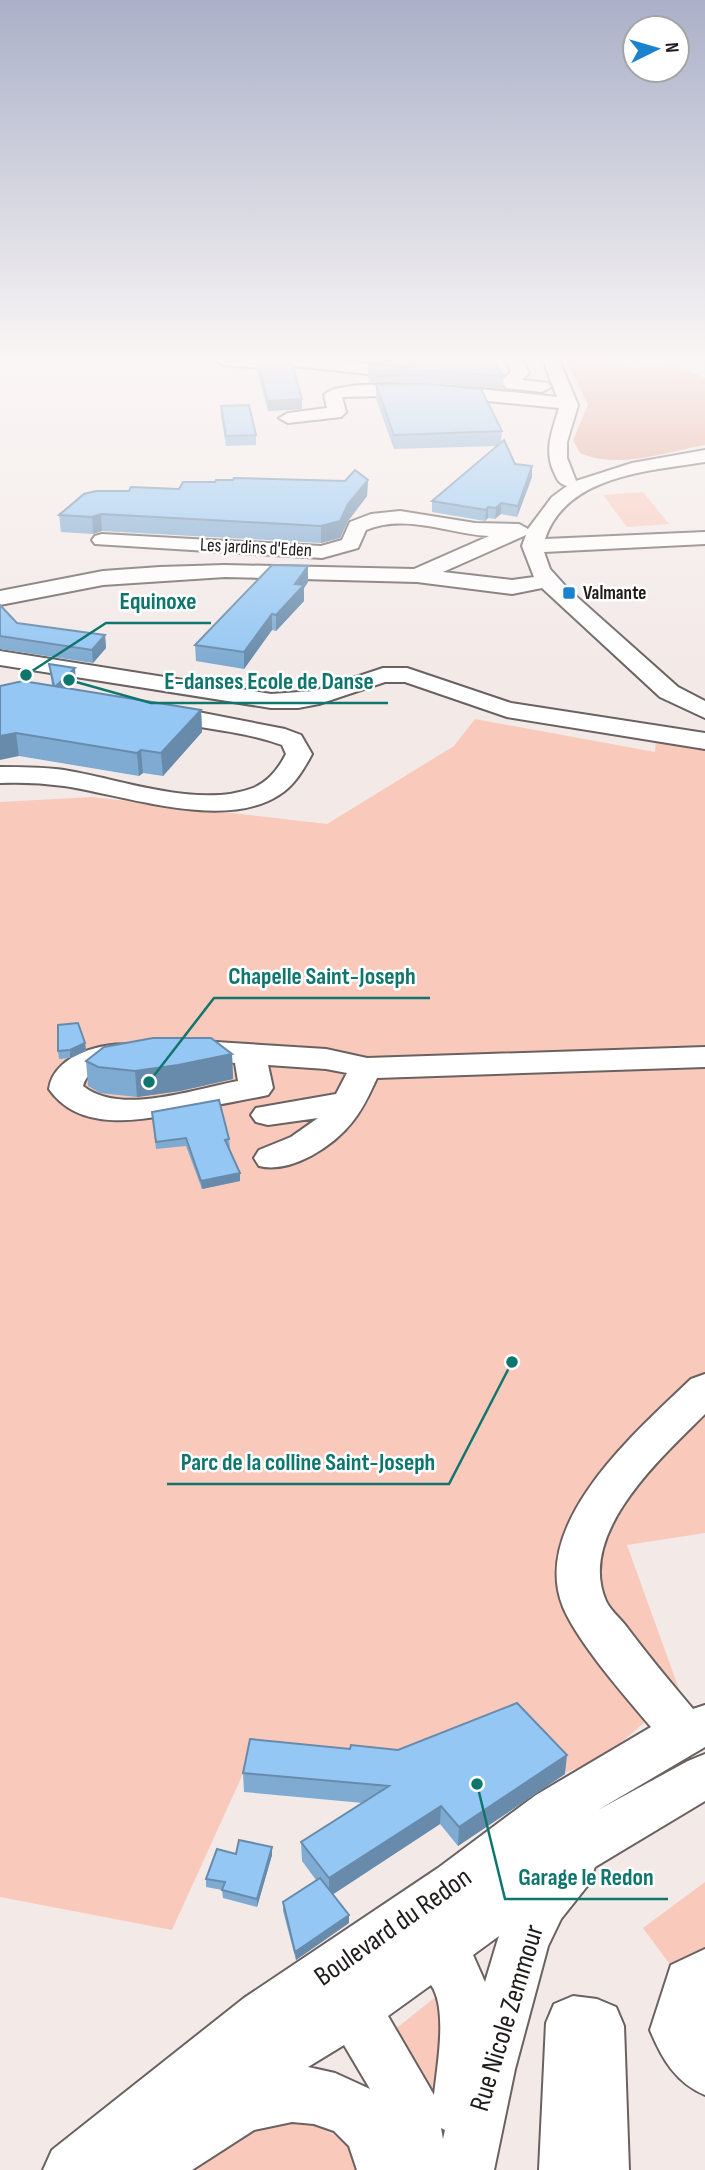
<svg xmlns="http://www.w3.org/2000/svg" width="705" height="2170" viewBox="0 0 705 2170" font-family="'Sofia Sans Condensed',sans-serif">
	<rect width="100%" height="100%" fill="#f3eae8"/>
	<path fill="#f9c9bc" d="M643,492L669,524L627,527L603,495Z
		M475,719L655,752L656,738L705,746V1533L627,1545L680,1692L603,1758L567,1772L514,1720L399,1767L252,1754L172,1930L0,1897V802L92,797L327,824L454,746Z
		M705,1882V1963L680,1978L643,1928Z
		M444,1990L451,2002L434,2108L393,2031Z
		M288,2120C318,2124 352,2135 359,2170H189L257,2129Z"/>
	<path fill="#e4a18f" d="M566,360L638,368L675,365L705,378V445C666,452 618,470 580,453L573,440L588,405Z"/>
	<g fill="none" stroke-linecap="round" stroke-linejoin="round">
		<g stroke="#696260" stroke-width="4">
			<path id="minor" d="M215,360H334L406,368L415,373L406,378L294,366L266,368L223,365Z
				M506,360H522L529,373L522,380L548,383L551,387L542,392L506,388L500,381L511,372Z
				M543,360H559L578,405L567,442V458L576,481L632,463L705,450V462C649,471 566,475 545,539L705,532V544L544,552L550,569L568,589L678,687L705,701V718L660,697L542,588L512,594L417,582L225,577L103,585L0,605V591L103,571L160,567L225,565L414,569L489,536C449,534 406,513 366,530L358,548L322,558L95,544L92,540L95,536L102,534L321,546L342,540L350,522L371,514L400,511L475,523L519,524L528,529L552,497L567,486C557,483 557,478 553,470C544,448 553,429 559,408L428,395L342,397L346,412L341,417L288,423L279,418L288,413L327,408L324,395C342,372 522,393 557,397ZM526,535L522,546L534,577L512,580L443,572Z
				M0,651L271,694L314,691L383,668H407L511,703L705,733V749L507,717L405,682H385L319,704L298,708H271L0,665Z
				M157,704L285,729L301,735L312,754C304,769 294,786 279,795C224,831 124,795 64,786C42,783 22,782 0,783V767C22,767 42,767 64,770C120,779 198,809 253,788C268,782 279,768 286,754L282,745C239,729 192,729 148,716L145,711L148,706Z
				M184,1040L326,1049L367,1058L705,1047V1067L377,1078C370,1093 364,1107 353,1121C334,1146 291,1174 259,1166L254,1158L259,1150L291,1137L318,1118L268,1125L256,1122L251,1115L256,1108L336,1094L347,1073L326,1069L268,1065L273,1088L268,1095C246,1100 225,1103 203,1108C155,1117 83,1138 49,1089C54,1052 112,1039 142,1046L147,1053L142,1060C125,1064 88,1063 83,1086C120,1116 194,1089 238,1081L235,1063L173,1057L168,1050L173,1043Z
				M705,1374V1414C663,1456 576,1533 606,1601C610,1610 620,1618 626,1626C647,1654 670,1682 693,1709L705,1705V1747L598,1810L688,1761L705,1754V1801L595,1867L588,1885L561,1919L548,1946L515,2069L494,2170H357L349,2146L334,2131L314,2124L292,2122L254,2130L192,2170H43L52,2150L244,1998L438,1868L536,1795L651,1727C625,1696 578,1643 563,1607C529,1523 638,1430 691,1379ZM499,1936L497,1942L485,1982L473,1955ZM431,1985C448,2008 437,2067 434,2095L388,2016ZM344,2045L370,2089L335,2073L308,2067ZM441,2128L445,2130L443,2139Z
				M705,1949V2095C676,2083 662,2059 650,2030L671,1965Z
				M573,1996L597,1999L616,2007L624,2026L629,2170H539L546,2023L554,2004Z"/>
		</g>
		<use href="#minor" fill="#fff" fill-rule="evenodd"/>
	</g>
	<path fill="#7fabd2" d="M257,360L302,399V409L268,411L257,370Z
		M360,360H492L504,376L503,389L434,383L370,382L368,377V364L406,368L409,367L406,365Z
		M695,360H705V365Z
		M376,385L502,431L501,442L515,464L532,477L517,517L501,514L495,519L488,518L485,521L432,512V501L497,446L394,449L376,399Z
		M221,406L256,435V445L226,446L221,416Z
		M368,480L367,496L348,521L340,538L321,543L102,531L93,534L61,532L59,515L129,491L179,489L215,482Z
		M308,582L304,588V601L276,631L272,630L244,669L196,661L195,645L227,613Z
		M0,605L17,623L105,635L106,648L93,663L0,649Z
		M49,664L76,680L68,688L201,710L202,732L163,776L143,773L139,776L19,756L0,686L52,685Z
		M85,1043L86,1051L70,1058L59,1059L58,1051Z
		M232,1054L233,1079L180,1091L137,1097L100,1093L88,1086L86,1061Z
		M152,1112L229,1139L230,1147H229L240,1181L202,1189L186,1146L156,1149Z
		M243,1773L565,1774L458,1846L440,1824L333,1894L349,1915V1923L296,1960L283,1911V1902L316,1880L302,1861L301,1842L363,1803L244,1792Z
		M236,1854L272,1855L257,1907L223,1898L222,1890L206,1887V1879Z"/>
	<path fill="#688bab" d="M302,399V409L268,411V401Z
		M532,466V477L517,517L518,506Z
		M368,480L367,496L348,521L340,538L321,543V526L348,504Z
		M501,503V514L495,519L496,508Z
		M488,507V518L485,521L486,510Z
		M101,514L102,531L93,534L92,517Z
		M308,566V582L304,588V601L276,631V615Z
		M272,614V630L244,669V652Z
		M105,635L106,648L93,663L92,650Z
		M75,668L76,680L56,700L54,688Z
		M201,710L202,732L163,776L161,753Z
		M16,733L19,756L0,760V736Z
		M141,750L143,773L139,776L137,753Z
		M85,1043L86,1051L70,1058V1050Z
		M232,1054L233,1079L180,1091L137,1097L135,1071Z
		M240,1173V1181L202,1189L201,1181Z
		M567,1755L565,1774L458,1846L459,1827Z
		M441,1806L440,1824L329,1897V1878Z
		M272,1847V1855L257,1907V1899Z
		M349,1915V1923L296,1960L295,1952Z"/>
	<path fill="#94c7f4" stroke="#688bab" stroke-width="2" d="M257,360H291L302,399L268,401Z
		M417,360H492L504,376L435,371L370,370L368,364L406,368L417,363Z
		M428,384L481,389L502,431L394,435L376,385Z
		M249,405L256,435L226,436L221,406Z
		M504,440L515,464L532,466L518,506L501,503L496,508L488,507L486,510L432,501Z
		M355,470L368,480L348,504L340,521L321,526L101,514L92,517L59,515L84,494L96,491H129L131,487L179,489L183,482H215L216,480H233L234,478L345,481Z
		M272,565L308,566L295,584L304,585L276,615L272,614L244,652L195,645Z
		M0,605L17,623L105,635L92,650L0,636Z
		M49,664L75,668L56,686H54Z
		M23,681L201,710L161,753L141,750L137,753L16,733L0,736V686Z
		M78,1023L85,1043L70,1050L58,1051V1025Z
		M153,1038H211L232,1054L178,1065L135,1071L98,1067L86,1061L104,1047Z
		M219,1100L229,1139L225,1140L240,1173L201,1181L186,1138L156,1142L152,1112Z
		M517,1703L567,1755L459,1827L441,1806L329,1878L301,1842L389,1786L243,1773L250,1739L350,1749L351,1745L398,1750Z
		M239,1840L272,1847L257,1899L222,1890L225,1882L206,1879L217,1849L236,1854Z
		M320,1878L349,1915L295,1952L283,1902Z"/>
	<linearGradient id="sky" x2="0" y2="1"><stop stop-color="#aab0c8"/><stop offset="0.54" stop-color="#faf6f5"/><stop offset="1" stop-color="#faf6f5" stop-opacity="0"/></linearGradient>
	<rect width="705" height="664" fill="url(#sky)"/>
	<rect fill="#1a83ce" stroke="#fff" stroke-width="2.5" x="562" y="586" width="14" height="14" rx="3.5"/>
	<g text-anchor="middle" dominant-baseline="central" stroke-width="5" stroke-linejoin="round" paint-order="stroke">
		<g font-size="19" fill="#1f1c1b" stroke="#fff">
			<text transform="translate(256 548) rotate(3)">Les jardins d'Eden</text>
		</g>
		<g font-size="19" font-weight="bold" fill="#1f1c1b" stroke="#fff" text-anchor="start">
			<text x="583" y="593">Valmante</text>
		</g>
		<g font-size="28" fill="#1f1c1b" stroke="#fff">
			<text transform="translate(393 1927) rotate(-35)">Boulevard du Redon</text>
			<text transform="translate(507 2018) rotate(-73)">Rue Nicole Zemmour</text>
		</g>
	</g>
	<path fill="none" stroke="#0f766e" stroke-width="2.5" d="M26 675L106 623H211M69 680L151 703H388M149 1082L214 998H430M512 1362L449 1484H167M477 1784L505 1899H668"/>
	<g fill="#0f766e" stroke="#fff" stroke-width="2.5">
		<circle cx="26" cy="675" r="7"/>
		<circle cx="69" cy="680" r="7"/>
		<circle cx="149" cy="1082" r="7"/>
		<circle cx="512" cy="1362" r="7"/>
		<circle cx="477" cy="1784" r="7"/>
	</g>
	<g font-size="24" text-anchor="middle" font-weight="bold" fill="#0f766e" stroke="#fff" stroke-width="5" stroke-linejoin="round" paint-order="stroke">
		<text x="158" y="609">Equinoxe</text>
		<text x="269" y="689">E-danses Ecole de Danse</text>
		<text x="322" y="984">Chapelle Saint-Joseph</text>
		<text x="308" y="1470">Parc de la colline Saint-Joseph</text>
		<text x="586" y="1885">Garage le Redon</text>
	</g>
	<g transform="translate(656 49) rotate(85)"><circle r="33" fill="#ffffff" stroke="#a5a4a4" stroke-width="2"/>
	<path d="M0-5L12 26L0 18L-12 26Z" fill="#1a83ce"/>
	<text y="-10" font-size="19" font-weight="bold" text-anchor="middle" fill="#1f1c1b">N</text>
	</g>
</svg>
